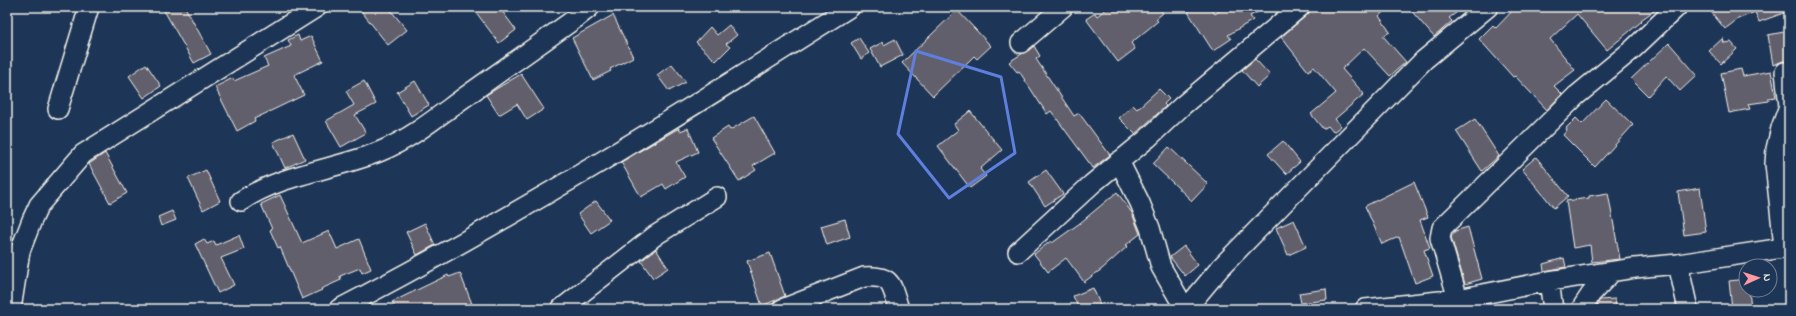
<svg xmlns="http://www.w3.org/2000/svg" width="1796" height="316" viewBox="0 0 1796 316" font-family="'Indie Flower',sans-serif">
	<rect width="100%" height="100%" fill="#1d3557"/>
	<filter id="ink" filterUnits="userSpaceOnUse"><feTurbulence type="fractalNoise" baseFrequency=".025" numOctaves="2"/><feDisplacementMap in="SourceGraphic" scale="8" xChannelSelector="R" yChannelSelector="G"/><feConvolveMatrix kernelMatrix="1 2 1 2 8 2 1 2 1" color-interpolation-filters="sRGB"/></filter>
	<g filter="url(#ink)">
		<path fill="#625f6d" stroke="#f4f1e8" d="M162,7H185L211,54L194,63Z
			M358,7H388L407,30L388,45Z
			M472,7H499L516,30L499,43Z
			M1109,7H1158L1163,13L1156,19L1158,21L1131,43L1135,49L1118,62L1086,19L1095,13L1097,16Z
			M1195,7H1210L1215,14L1225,7H1267L1250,16L1253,20L1228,35L1231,39L1213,51L1188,12Z
			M1311,7H1389L1379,16L1390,32L1383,36L1406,62L1390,76L1364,48L1342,69L1364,94L1335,119L1341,126L1333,132L1328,126L1323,129L1311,114L1336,93L1314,67L1308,71L1281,37L1307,15Z
			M1408,7H1464L1449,18L1452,21L1434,37Z
			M1516,7H1659L1641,20L1642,21L1607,50L1577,14L1550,39L1575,70L1554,86L1562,94L1547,110L1515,76L1513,77L1479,39L1493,25L1496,28Z
			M1707,7H1789V11L1759,22L1755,12L1738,19L1725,29Z
			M957,10L991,46L977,59L974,56L933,96L902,63Z
			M613,15L633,57L610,69L611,71L593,80L572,38Z
			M729,25L737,35L726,44L730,47L716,61L696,42L710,27L717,35Z
			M1789,31V62L1783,61L1773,65L1768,35Z
			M298,35L300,41L311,36L323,61L294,75L304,95L254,119L255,121L237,131L215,87L233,78L234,81L268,66L264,58L291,46L288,40Z
			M859,38L869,53L861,59L851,43Z
			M1723,38L1724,43L1731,42L1737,49L1721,64L1709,51Z
			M895,39L903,55L880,67L870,49L883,42L884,45Z
			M1669,43L1697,75L1680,91L1666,76L1648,96L1631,79Z
			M1034,46L1040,56L1036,59L1074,116L1079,113L1110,155L1093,168L1051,111L1047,114L1019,71L1017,72L1009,62Z
			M1255,59L1270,75L1257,87L1242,70Z
			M146,64L161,86L144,98L129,76Z
			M672,64L686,82L669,91L657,75Z
			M1741,69L1743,76L1771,71L1776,97L1769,98V101L1748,104L1750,109L1729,113L1721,73Z
			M521,74L544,109L527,120L517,104L499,115L486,95Z
			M364,81L376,104L355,115L366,133L341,147L326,121L354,105L346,91Z
			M415,81L429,105L411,116L397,92Z
			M1159,89L1169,99L1164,104L1166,106L1135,134L1119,118L1133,105L1137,109Z
			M1606,99L1633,125L1595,167L1563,135L1567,130L1566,128L1576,118L1582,124Z
			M970,111L1002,150L980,169L986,176L970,188L938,146L958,130L954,124Z
			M754,116L775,153L753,166L756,170L739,181L711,138L728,127L730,130Z
			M1475,119L1499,156L1482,171L1456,131Z
			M679,128L680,131L688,128L698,152L676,162L685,177L666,189L663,184L641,197L621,162Z
			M293,133L305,159L285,168L273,142Z
			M1283,141L1300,162L1286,174L1268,154Z
			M1169,147L1208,184L1192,201L1153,164Z
			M105,153L127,193L110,203L89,164Z
			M1536,157L1568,196L1554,208L1522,169Z
			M206,170L220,201L203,210L188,178Z
			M1046,170L1063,194L1045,206L1029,182Z
			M1414,182L1428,217L1420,220L1430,248L1424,250L1433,276L1415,283L1399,237L1382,244L1365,206Z
			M1700,188L1706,232L1684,235L1678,192Z
			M1117,192L1132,213L1140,234L1126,245L1128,246L1102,269L1084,282L1066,258L1048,272L1034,254L1051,241L1052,243L1080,223Z
			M1608,193L1620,259L1592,262L1590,245L1573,248L1566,201L1589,198V196Z
			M280,195L302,243L329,231L337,249L359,239L371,269L362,273L360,268L340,276L341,280L321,289L322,290L302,299L280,247L278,248L270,230L272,229L261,204Z
			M596,201L610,220L591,233L578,214Z
			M172,211L176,220L161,226L158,217Z
			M845,219L850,237L827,245L821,226Z
			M1294,220L1306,247L1288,255L1276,228Z
			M425,223L435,245L417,255L406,232Z
			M1468,227L1482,279L1465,284L1451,237L1455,231Z
			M239,235L244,249L221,258L234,285L218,293L195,244L204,239L207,244L214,241L216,245Z
			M1184,246L1198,265L1185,276L1170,257Z
			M656,249L668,268L653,278L641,261Z
			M770,253L785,296L762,306L747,261Z
			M1564,258L1566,267L1544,271L1543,264Z
			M460,273L474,309H396L392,302L448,275L449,277Z
			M1746,279V290H1749L1751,309H1732L1729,281Z
			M1093,288L1102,309H1079L1073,296Z
			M1326,289L1327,300L1301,303L1299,293Z
			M1615,299L1616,309H1594L1600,300Z"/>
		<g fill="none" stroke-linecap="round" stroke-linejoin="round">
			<g stroke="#f4f1e8" stroke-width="22">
				<path id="minor" d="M1021,43L1063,7
					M58,109L89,7
					M1119,161L1140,203L1150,228L1161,267L1185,309
					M241,201C283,173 335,170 381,151C410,139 436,118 462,99C500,72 538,45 576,18L590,7
					M1784,247L1775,164L1776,149L1781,128L1789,106L1785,72
					M1018,252L1092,184L1148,138L1182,106L1300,7
					M1678,264L1688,309
					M1549,281L1553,309
					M1458,299L1440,238L1442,228L1576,96L1633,49L1677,7
					M11,309L20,251L32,220L39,205L83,154L317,7
					M339,309C515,218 683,113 850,7
					M561,309L656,235L717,197
					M782,309L864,277C893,275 891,285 899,309
					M1186,309L1221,267L1424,60L1488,7
					M1365,309L1458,299L1549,281L1635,268L1678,264L1789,247
					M1581,309L1591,294L1612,272"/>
			</g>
			<use href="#minor" stroke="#1d3557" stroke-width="19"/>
		</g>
	</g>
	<path fill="none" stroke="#5e7fdd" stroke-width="3" stroke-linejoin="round" d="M916,51L1001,77L1015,153L949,198L898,134Z"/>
	<rect width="1796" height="316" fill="none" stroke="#1d3557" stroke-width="24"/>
	<rect x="12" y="12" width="1772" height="292" fill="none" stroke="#f4f1e8" stroke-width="1.5" filter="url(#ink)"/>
	<g transform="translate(1758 278) rotate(87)"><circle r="19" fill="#1d3557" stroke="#738091"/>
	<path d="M0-3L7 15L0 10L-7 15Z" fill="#ff9aa2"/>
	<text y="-6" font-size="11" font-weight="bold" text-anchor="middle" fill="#f4f1e8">N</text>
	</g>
</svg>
